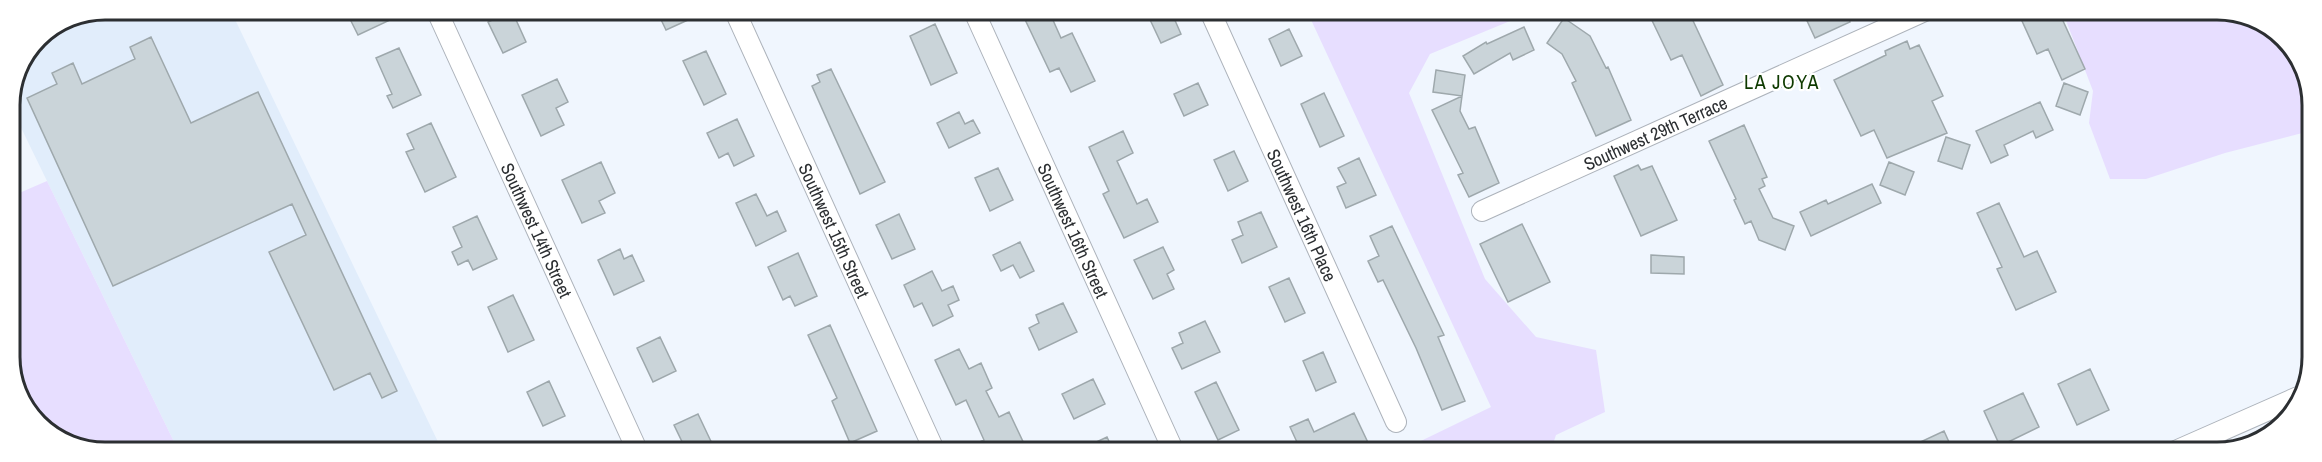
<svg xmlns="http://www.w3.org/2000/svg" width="2322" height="462" viewBox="0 0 2322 462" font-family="'Archivo Narrow',sans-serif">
	<rect width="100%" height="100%" fill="#f0f6fe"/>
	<path fill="#e1edfb" d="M104,9H230L441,448L432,452H179L9,103L37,37Z"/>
	<path fill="#e7deff" d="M1306,9L1537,10L1430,54L1409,93L1485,279L1536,337L1596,350L1605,412L1556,435L1550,453H1396L1491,407Z
		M2062,10H2231L2285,37L2308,79L2304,85L2311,101L2310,131L2225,153L2146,179H2110L2089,123L2093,91Z
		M47,181L179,452H91L40,427L12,382L10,197Z"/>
	<path fill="#cad4d9" stroke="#9ea8ac" stroke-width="1.5" d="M345,9H382L388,21L358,35Z
		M656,9H686L690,19L666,30Z
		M1020,9H1048L1061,38L1072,33L1095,81L1071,92L1059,68L1050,72Z
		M1145,9H1170L1181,34L1161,43Z
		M1647,10H1688L1723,85L1701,96L1682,55L1671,60Z
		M1802,10H1844L1850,22L1815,38Z
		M2017,10H2058L2085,69L2062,80L2048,49L2037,54Z
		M512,11L526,42L503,53L488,22Z
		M1564,18L1590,36L1606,68L1608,67L1631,120L1596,136L1572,83L1576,81L1562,54L1547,43Z
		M935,24L957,73L931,85L910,36Z
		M1524,27L1534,50L1513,60L1510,53L1474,74L1463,56L1486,42L1487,44Z
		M1289,29L1302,56L1281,66L1269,39Z
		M151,37L191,123L258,92L397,391L382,398L370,373L334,390L269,252L306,235L292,204L113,286L27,98L57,84L52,73L73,63L82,84L135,59L130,47Z
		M1907,41L1910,49L1919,45L1943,96L1932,101L1947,133L1887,158L1874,130L1861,136L1834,80L1886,55L1885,51Z
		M399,48L421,95L393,108L387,96L392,94L376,58Z
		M706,51L726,94L704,105L683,61Z
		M831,69L885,182L860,194L812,86L820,82L817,75Z
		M1436,70L1465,75L1462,96L1433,92Z
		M557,79L568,102L556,108L564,125L541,136L522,95Z
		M1198,83L1208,105L1184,116L1174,94Z
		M2064,83L2088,92L2080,115L2056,106Z
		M1324,93L1344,136L1320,147L1301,104Z
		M1462,96L1460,111L1469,129L1475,127L1499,183L1469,197L1458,175L1463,173L1432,110Z
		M2040,102L2053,130L2036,138L2033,131L2004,145L2008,155L1991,163L1976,131Z
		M959,112L965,124L973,120L980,133L949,148L937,123Z
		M737,119L754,156L734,166L728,153L719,158L707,133Z
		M431,123L456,177L425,192L406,152L414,149L407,134Z
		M1744,125L1767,177L1762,179L1765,186L1759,189L1773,218L1794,226L1785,250L1759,240L1751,221L1745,224L1734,200L1736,199L1709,141Z
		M1123,131L1133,153L1117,161L1137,204L1147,199L1158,222L1124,238L1103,194L1109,191L1089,147Z
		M1946,137L1970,145L1962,169L1938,161Z
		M1234,151L1248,181L1228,191L1214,160Z
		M1359,158L1376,195L1346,208L1337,187L1346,183L1338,168Z
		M601,162L615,193L599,201L605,213L582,223L562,180Z
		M1889,162L1914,172L1905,195L1880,185Z
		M1638,165L1641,170L1652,166L1677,220L1641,236L1614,176Z
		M998,168L1013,200L990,211L975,178Z
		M1872,184L1881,203L1811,236L1800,212L1826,200L1828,204Z
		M756,194L767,216L777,211L786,231L756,246L736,203Z
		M1999,203L2024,257L2037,251L2056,292L2016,310L1997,269L2002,267L1977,213Z
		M1261,212L1277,247L1242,263L1232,240L1243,235L1238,222Z
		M899,214L915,249L892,259L876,225Z
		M477,216L497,259L473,270L468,260L458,265L452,252L462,247L453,227Z
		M1522,224L1550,282L1508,302L1480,244Z
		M1392,226L1444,335L1438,337L1465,401L1442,410L1416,348L1383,280L1378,282L1368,261L1379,256L1370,236Z
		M1020,242L1034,271L1020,278L1013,265L1001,271L993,255Z
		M1163,247L1174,270L1167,274L1174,289L1153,299L1134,260Z
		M620,249L624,259L632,255L644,281L614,295L598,260Z
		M798,253L817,296L795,306L790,296L783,300L768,267Z
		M1651,255L1684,257V274L1651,273Z
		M932,271L942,291L953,286L959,300L948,305L953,316L933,326L922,303L914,307L904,285Z
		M1289,278L1305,313L1285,322L1269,287Z
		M513,295L534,340L508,352L488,307Z
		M1063,303L1077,332L1039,350L1029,328L1039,323L1036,315Z
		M1205,321L1220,352L1182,369L1172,348L1183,343L1179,333Z
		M830,325L877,431L850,443L832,401L837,398L808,335Z
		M660,337L676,371L653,382L637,348Z
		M959,349L969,369L981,363L992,388L986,391L999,417L1009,412L1026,448L1017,452H957L984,440L966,400L956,405L935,360Z
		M1323,352L1336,382L1316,391L1303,361Z
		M2090,369L2109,410L2077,425L2058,384Z
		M1093,379L1105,404L1074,419L1062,394Z
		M549,381L565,416L543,426L527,392Z
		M1216,382L1239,430L1218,440L1195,392Z
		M2023,393L2039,427L2000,446L1984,411Z
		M1354,413L1371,449L1364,453H1302L1290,427L1308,419L1314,432Z
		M698,414L716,452H687L674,425Z
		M1944,431L1954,453H1897Z
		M1107,437L1114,452H1075Z"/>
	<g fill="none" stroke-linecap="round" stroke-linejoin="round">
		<g stroke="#adb3bb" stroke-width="22">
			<g id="minor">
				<path id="s1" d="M436,9L638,452"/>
				<path id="s2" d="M734,9L935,452"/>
				<path id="s3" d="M973,9L1174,452"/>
				<path id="s4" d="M1209,9L1396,422"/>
				<path id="s5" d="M1482,211L1927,10"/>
				<path d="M2171,453L2298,397"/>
			</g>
		</g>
		<use href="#minor" stroke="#fff" stroke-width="20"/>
	</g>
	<g text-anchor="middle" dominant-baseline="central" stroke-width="4.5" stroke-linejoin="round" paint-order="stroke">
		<g font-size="18" fill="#2c2f32" stroke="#fff">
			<text stroke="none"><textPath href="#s5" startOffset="190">Southwest 29th Terrace</textPath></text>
			<text stroke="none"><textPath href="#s4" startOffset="226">Southwest 16th Place</textPath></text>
			<text stroke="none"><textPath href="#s1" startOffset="243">Southwest 14th Street</textPath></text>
			<text stroke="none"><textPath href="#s2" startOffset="243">Southwest 15th Street</textPath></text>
			<text stroke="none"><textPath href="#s3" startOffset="243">Southwest 16th Street</textPath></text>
		</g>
		<g font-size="20" letter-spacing="1.5" fill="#0e3a00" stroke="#fff">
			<text x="1782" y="81">LA JOYA</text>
		</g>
	</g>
	<path d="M0 0H2322V462H0ZM105 20H2217A85 85 0 0 1 2302 105V357A85 85 0 0 1 2217 442H105A85 85 0 0 1 20 357V105A85 85 0 0 1 105 20Z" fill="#fff" fill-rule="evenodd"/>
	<path fill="none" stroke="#2c2f32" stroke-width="3" d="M105 20H2217A85 85 0 0 1 2302 105V357A85 85 0 0 1 2217 442H105A85 85 0 0 1 20 357V105A85 85 0 0 1 105 20Z"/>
</svg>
